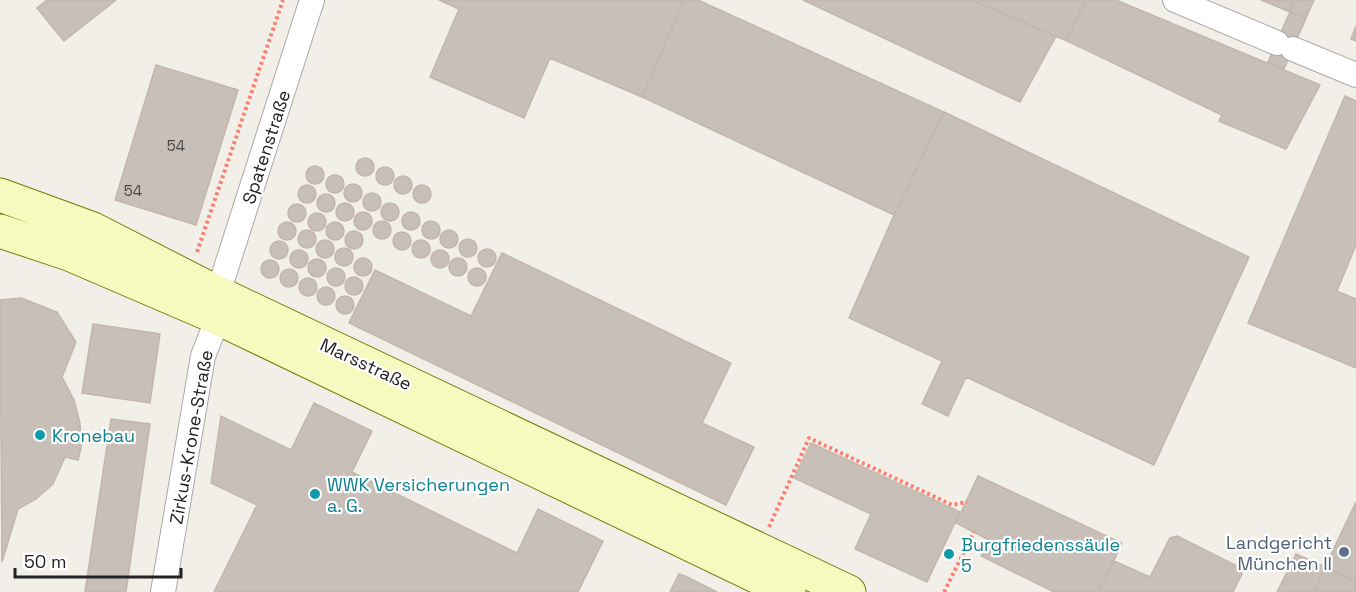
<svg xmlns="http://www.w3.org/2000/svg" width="1356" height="592" viewBox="0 0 1356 592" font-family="'Space Grotesk',sans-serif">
	<rect width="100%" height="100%" fill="#f2efe9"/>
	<path fill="#c7bfb8" stroke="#c4b6ab" stroke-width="1.5" d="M47,0H116L64,41L37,8Z
		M439,0H684L642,97L550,58L524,118L430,77L459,9Z
		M684,0H698L944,112L894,215L642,97Z
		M803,0H972L1056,36L1020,102Z
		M972,0H1085L1067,41Z
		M1085,0H1116L1320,85L1286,149L1219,121L1222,115L1067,41Z
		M1261,0H1295L1290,12Z
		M1295,0H1314L1306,18L1290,12Z
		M1290,12L1306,18L1284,69L1268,62Z
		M1356,26V41L1351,39Z
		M156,65L238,90L196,225L115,200Z
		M1345,96L1356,101V245L1337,291L1356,299V368L1248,323Z
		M944,112L1249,257L1154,465L966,377L948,416L922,404L942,361L849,318L894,215Z
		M356 167a9 9 0 1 1 18 0a9 9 0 1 1-18 0Z
		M306 175a9 9 0 1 1 18 0a9 9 0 1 1-18 0Z
		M376 176a9 9 0 1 1 18 0a9 9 0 1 1-18 0Z
		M326 184a9 9 0 1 1 18 0a9 9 0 1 1-18 0Z
		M394 185a9 9 0 1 1 18 0a9 9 0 1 1-18 0Z
		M344 193a9 9 0 1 1 18 0a9 9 0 1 1-18 0Z
		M413 194a9 9 0 1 1 18 0a9 9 0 1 1-18 0Z
		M298 194a9 9 0 1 1 18 0a9 9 0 1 1-18 0Z
		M363 202a9 9 0 1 1 18 0a9 9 0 1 1-18 0Z
		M317 203a9 9 0 1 1 18 0a9 9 0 1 1-18 0Z
		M381 212a9 9 0 1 1 18 0a9 9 0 1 1-18 0Z
		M336 212a9 9 0 1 1 18 0a9 9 0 1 1-18 0Z
		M288 213a9 9 0 1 1 18 0a9 9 0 1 1-18 0Z
		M354 221a9 9 0 1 1 18 0a9 9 0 1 1-18 0Z
		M402 221a9 9 0 1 1 18 0a9 9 0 1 1-18 0Z
		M308 222a9 9 0 1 1 18 0a9 9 0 1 1-18 0Z
		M422 230a9 9 0 1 1 18 0a9 9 0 1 1-18 0Z
		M373 230a9 9 0 1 1 18 0a9 9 0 1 1-18 0Z
		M278 231a9 9 0 1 1 18 0a9 9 0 1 1-18 0Z
		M326 231a9 9 0 1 1 18 0a9 9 0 1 1-18 0Z
		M298 239a9 9 0 1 1 18 0a9 9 0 1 1-18 0Z
		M440 239a9 9 0 1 1 18 0a9 9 0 1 1-18 0Z
		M345 240a9 9 0 1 1 18 0a9 9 0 1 1-18 0Z
		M393 241a9 9 0 1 1 18 0a9 9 0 1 1-18 0Z
		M459 248a9 9 0 1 1 18 0a9 9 0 1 1-18 0Z
		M412 249a9 9 0 1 1 18 0a9 9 0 1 1-18 0Z
		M316 249a9 9 0 1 1 18 0a9 9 0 1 1-18 0Z
		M270 250a9 9 0 1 1 18 0a9 9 0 1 1-18 0Z
		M335 257a9 9 0 1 1 18 0a9 9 0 1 1-18 0Z
		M478 258a9 9 0 1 1 18 0a9 9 0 1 1-18 0Z
		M431 259a9 9 0 1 1 18 0a9 9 0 1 1-18 0Z
		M290 259a9 9 0 1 1 18 0a9 9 0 1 1-18 0Z
		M502,253L731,363L702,423L754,447L726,505L349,323L375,270L471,316Z
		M354 267a9 9 0 1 1 18 0a9 9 0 1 1-18 0Z
		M449 267a9 9 0 1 1 18 0a9 9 0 1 1-18 0Z
		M308 268a9 9 0 1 1 18 0a9 9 0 1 1-18 0Z
		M261 269a9 9 0 1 1 18 0a9 9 0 1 1-18 0Z
		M327 277a9 9 0 1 1 18 0a9 9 0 1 1-18 0Z
		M468 277a9 9 0 1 1 18 0a9 9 0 1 1-18 0Z
		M280 278a9 9 0 1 1 18 0a9 9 0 1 1-18 0Z
		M345 286a9 9 0 1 1 18 0a9 9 0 1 1-18 0Z
		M299 287a9 9 0 1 1 18 0a9 9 0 1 1-18 0Z
		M317 296a9 9 0 1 1 18 0a9 9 0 1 1-18 0Z
		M336 305a9 9 0 1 1 18 0a9 9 0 1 1-18 0Z
		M21,298L57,312L76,342L62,377L74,400L80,423L81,448L78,460L65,457L53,484L36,499L18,509L2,562L0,300Z
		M93,324L160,334L150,403L82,393Z
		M314,403L372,431L352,472L517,553L538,509L603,541L578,592H214L257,505L211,483L221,416L291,450Z
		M111,419L150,424L126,592H85Z
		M811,443L960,512L927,582L855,549L871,514L794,478Z
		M978,476L1122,543L1099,592H1054L981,556L989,540L956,523Z
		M1356,502V582L1325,567Z
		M1177,536L1241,568L1242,574L1233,592H1099L1114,561L1150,577L1170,538Z
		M1296,554L1325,567L1314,592H1277Z
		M1325,567L1356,582V592H1314Z
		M679,574L685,576L717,592H670Z"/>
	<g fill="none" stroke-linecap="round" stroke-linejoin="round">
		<g stroke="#a9a9a9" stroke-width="26">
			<path id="street" d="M1175,0L1277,43
				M1293,49L1356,75
				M218,293L312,0
				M163,592L203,356L218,318"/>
		</g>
		<g stroke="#707d05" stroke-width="35">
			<path id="secondary" d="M0,195L93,229L218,293L849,592
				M0,231L69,254L218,318L789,592"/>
		</g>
		<path stroke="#fa8072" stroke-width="4" stroke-dasharray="3 3" stroke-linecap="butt" d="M197,252L283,0
			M769,527L809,438L952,505L967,502
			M966,550L986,547
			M944,592L974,532"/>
		<use href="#street" stroke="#fff" stroke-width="24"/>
		<use href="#secondary" stroke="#f7fabf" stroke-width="33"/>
	</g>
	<g fill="#0f9aa8" stroke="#fff" stroke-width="2">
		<circle cx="40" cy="435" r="6"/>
		<circle cx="315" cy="494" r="6"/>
		<circle cx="949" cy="554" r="6"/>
	</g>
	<circle fill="#5c6f8a" stroke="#fff" stroke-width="2" cx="1344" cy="552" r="6"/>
	<g text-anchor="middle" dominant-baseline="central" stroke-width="4.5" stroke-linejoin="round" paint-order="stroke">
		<g font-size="15" fill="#4b4948">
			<text x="176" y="145">54</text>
			<text x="133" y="190">54</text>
		</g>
		<g font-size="18" fill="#222" stroke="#fff">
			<text transform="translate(266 147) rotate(-72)">Spatenstraße</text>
			<text transform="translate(366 364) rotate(25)">Marsstraße</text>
			<text transform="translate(191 437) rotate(-80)">Zirkus-Krone-Straße</text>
		</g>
		<g font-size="18" fill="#0d838f" stroke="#fff" text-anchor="start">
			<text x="52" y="435">Kronebau</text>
			<text x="327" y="484">WWK Versicherungen<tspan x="327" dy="21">a. G.</tspan></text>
			<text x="961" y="544">Burgfriedenssäule<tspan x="961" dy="21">5</tspan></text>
		</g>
		<g font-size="18" fill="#4e5e75" stroke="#fff" text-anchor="end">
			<text x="1332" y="542">Landgericht<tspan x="1332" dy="21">München II</tspan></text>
		</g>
	</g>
	<path d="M15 568v9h166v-9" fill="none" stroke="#222222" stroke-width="3"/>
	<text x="24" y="568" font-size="18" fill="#222222" stroke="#ffffff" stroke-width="4.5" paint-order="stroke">50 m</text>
</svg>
